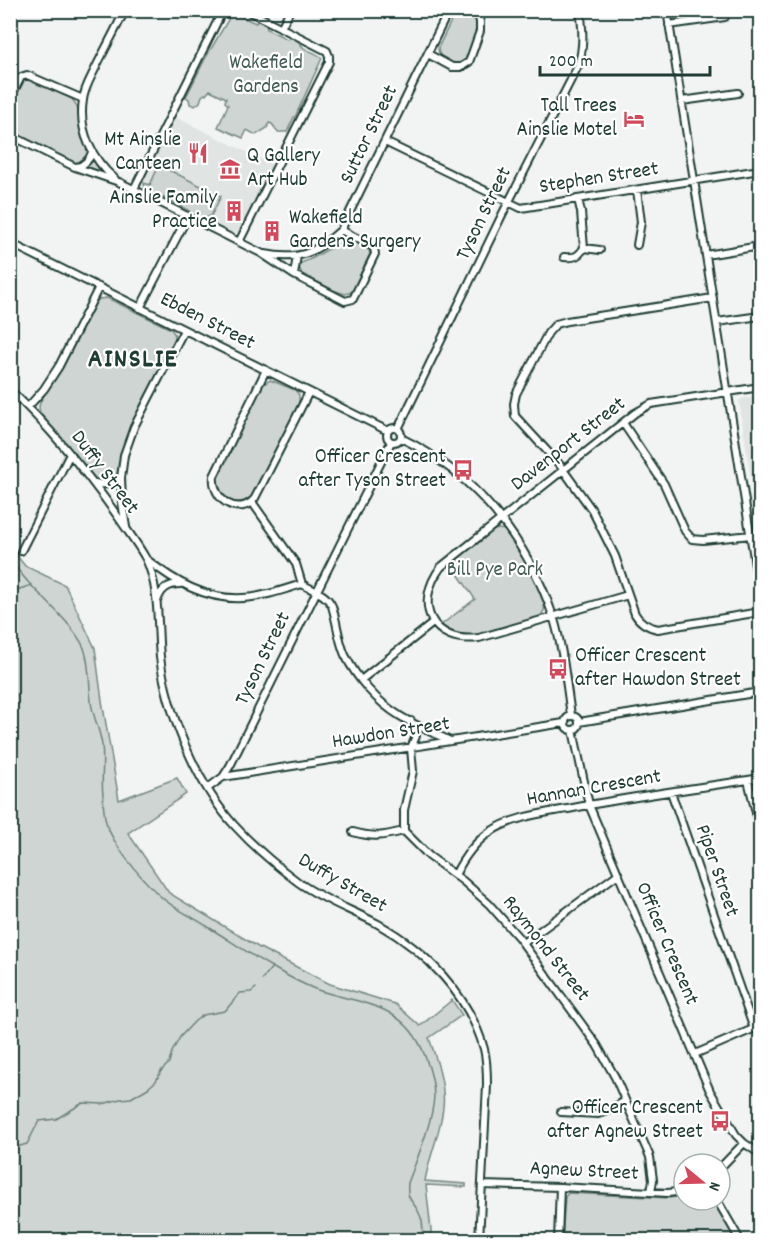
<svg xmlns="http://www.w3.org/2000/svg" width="771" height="1251" viewBox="0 0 771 1251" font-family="Dekko,sans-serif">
	<rect width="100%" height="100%" fill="#f2f3f3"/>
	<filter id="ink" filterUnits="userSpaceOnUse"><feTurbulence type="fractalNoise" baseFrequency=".0167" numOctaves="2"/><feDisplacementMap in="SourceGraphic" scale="12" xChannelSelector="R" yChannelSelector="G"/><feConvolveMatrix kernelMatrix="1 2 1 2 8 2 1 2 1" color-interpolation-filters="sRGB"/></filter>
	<g filter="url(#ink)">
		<path fill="#e0e4e3" d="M177,118L273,165L274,167L241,232L232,234L149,194L145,190L143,181L172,121Z
			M760,396V535L739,401L741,399Z"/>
		<path fill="#ced5d3" stroke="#768984" stroke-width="1.5" d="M456,11H476L479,31L469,62C466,64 462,66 459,66C449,67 438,57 438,48Z
			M232,13L256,23L258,20L266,24L267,29L287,39L294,37C298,40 301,45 304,48C310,52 317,53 322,58L295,117H294L287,132H278L272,124L269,123L267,128L256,135L247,130L243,138L218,127L228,105L225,102L226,98L210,90L206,95L205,94L202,96L200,102L195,106L190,104L189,99L186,97L205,59Z
			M28,78L46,86L72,99L75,103L80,114V126L87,150L102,174L74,163L11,132L10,104L22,82L24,79Z
			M159,165L221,196L211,216L203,219L196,217L188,210L165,198L150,194L145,190L144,183L150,185Z
			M345,239L354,241L369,250L370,254L352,292L345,294L333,290L302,274L299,267L301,263L313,258Z
			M107,298L171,329L175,335L174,344C157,378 137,412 123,448C120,457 121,473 114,479C109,483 102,482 96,480L40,413L39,407L40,402L67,359L95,304L99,299Z
			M270,380L295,390L299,395V404L252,496C241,506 221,504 217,488C216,484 217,481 216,478L262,385Z
			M497,529L506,530C515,544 548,595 544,610C543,613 541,616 539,617C531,623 476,637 466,637C457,637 448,631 441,625L475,599L451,564L492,531Z
			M10,547L25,566L65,585L95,648L102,701L119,800L177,778L186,794L128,833L169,893L258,947L316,977L330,984L395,1004L420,1026L452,1000L462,1015L429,1038C436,1057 446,1086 443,1107C441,1132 429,1156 425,1181L466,1184V1187L426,1185L432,1240H11Z
			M568,1193L669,1198L684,1196V1200H712L736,1240H562L565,1197Z"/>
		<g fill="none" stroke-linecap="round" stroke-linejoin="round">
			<path stroke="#6d807b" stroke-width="1.5" d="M10,561C17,568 22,575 28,582C44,599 75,627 84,648C90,665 89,684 91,702C93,717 100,730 102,745C104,762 101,778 103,795C103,804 104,814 106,822C113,846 141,878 159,895C172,908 190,915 205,925C239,946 278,974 315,989C339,998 366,1000 388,1012C406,1022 418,1037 425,1056C430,1069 434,1082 434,1096C433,1121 417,1159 408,1183C406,1202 414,1200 420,1215C424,1223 423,1232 421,1240
				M10,592L32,585
				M262,980L272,967
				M10,1149L27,1144L39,1121L56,1119L83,1103L103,1104L120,1099L131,1098L148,1088L156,1081L161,1071L169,1063L172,1052L180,1037L195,1021L203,1015L225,1011L240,993L251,992L256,988"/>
			<g stroke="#1f3d34" stroke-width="10">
				<path id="street" d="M667,10L760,596
					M669,25L725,17
					M281,28L290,10
					M428,54L452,67H461L469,62L480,31V22L477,10
					M10,99L21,77L27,75L83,99
					M682,101L738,93
					M10,135L75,167L119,182L261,253L294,275L345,301L353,299L375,254L374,248L372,246L341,230
					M385,142L521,208L760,170
					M76,167C84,166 90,159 92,152
					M115,179C92,159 78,131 83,100C84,88 92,76 97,65C106,47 116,29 125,10
					M134,189L223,10
					M239,242L329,62V56L327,51L246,10
					M10,243L388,431
					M637,245L641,222L637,190
					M584,248L600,250
					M265,254C299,261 316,253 341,230L449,10
					M706,255L754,247
					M564,257C574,258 578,257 584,248L581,212L578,199
					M294,275L297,256
					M713,298L567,321L556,324L548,333L516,394L514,404L515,416L559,464L592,510L615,556L635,614C640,623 648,627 658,629L760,612
					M140,308L188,216
					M717,322L760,316
					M266,370L214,476C211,500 240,518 255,498L309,392
					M10,390C52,429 88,474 121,521C129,533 139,546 146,559C160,589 157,625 160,657C167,712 196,783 234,825C253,846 275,865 298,882C323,900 352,910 378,924C426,951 469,995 484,1049C487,1060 487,1073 487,1085L479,1240
					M28,407L44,389L59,366L99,287
					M623,423L664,484L685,531L692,539L703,540L751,535
					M387 435a7 7 0 1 1 14 0a7 7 0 1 1-14 0Z
					M398,429L502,215L578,66C584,47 583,30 580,10
					M401,438C474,473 527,539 553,616C563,647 566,682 571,715
					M95,483C106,486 111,484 121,478
					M252,502L296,564L302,584
					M126,527L122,502L121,478L124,455L134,427L184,330
					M21,551L70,454
					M146,559C175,582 206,600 243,598C263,597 283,590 302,584C313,591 326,593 332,606C337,622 338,639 345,655C357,679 377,702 400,716C416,726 434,733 450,741
					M628,595L479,638C431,644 413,604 441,567L635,413L651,404L760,387
					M157,601C161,589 168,584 180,584
					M361,680L433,623
					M565 723a7 7 0 1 1 14 0a7 7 0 1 1-14 0Z
					M411,721L414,726L416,736L411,748L413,771L404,810V831L429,856L463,881L489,904L519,938L597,1045L615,1077L650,1157L653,1180L651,1192
					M579,722L760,692
					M573,730L589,805L710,1091L736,1135L744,1143L760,1154
					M223,777L564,723
					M748,780L760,829
					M208,788L223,777L230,766L391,442
					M671,792L754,1029
					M353,832C374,838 383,836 404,831
					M455,875C463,859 475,842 490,832C514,816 545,813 573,808C635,796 698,788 760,778
					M523,943L618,874
					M695,1054L760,1026
					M561,1112L598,1114L607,1111L625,1101
					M720,1168L744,1143
					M482,1185L560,1187L668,1193L684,1191
					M717,1200L740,1240
					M132,1237L136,1240
					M558,1240L560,1187"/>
			</g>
			<use href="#street" stroke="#fff" stroke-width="6"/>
		</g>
	</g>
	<defs>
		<g id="hotel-bare" transform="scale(1.62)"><path d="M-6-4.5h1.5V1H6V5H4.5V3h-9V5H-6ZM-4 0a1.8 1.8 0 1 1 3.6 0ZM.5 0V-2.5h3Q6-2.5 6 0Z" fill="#d1495b" stroke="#fff" stroke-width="2.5" paint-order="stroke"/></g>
		<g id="restaurant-bare" transform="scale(1.62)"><path d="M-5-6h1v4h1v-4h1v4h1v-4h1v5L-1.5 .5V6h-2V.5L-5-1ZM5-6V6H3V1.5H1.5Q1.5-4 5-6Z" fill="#d1495b" stroke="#fff" stroke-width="2.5" paint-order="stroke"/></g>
		<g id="museum-bare" transform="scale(1.62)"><path d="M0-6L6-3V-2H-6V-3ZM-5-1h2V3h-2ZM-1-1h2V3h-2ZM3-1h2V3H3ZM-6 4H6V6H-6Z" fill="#d1495b" stroke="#fff" stroke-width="2.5" paint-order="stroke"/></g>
		<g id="building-bare" transform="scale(1.62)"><path d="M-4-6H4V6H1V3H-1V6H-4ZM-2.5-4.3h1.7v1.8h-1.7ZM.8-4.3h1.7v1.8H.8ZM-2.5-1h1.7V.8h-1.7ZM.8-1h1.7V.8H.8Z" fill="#d1495b" stroke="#fff" stroke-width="2.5" paint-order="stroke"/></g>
		<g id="bus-bare" transform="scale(1.62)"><path d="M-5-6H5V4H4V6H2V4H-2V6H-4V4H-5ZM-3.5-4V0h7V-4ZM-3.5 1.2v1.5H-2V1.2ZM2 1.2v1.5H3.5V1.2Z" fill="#d1495b" stroke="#fff" stroke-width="2.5" paint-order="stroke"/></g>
	</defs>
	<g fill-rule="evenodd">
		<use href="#hotel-bare" x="634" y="119"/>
		<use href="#restaurant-bare" x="198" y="153"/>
		<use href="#museum-bare" x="230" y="169"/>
		<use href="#building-bare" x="234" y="211"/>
		<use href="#building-bare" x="272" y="231"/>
		<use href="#bus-bare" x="463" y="470"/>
		<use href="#bus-bare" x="558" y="669"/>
		<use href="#bus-bare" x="720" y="1121"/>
	</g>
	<g text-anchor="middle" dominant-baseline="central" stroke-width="4.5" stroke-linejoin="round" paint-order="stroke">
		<g font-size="21" fill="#425b54" stroke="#fff">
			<text x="266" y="64">Wakefield<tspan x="266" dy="24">Gardens</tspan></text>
			<text x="495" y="571">Bill Pye Park</text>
		</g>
		<g font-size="21" fill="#1f3d34" stroke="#fff" text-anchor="end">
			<text x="617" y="107">Tall Trees<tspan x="617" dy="24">Ainslie Motel</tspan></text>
			<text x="181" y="141">Mt Ainslie<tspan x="181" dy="24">Canteen</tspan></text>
			<text x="247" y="157" text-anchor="start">Q Gallery<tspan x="247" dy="24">Art Hub</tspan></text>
			<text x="217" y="199">Ainslie Family<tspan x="217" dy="24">Practice</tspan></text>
			<text x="289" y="219" text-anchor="start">Wakefield<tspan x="289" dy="24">Gardens Surgery</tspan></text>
			<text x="446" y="458">Officer Crescent<tspan x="446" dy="24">after Tyson Street</tspan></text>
			<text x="575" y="657" text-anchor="start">Officer Crescent<tspan x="575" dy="24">after Hawdon Street</tspan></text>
			<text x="703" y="1109">Officer Crescent<tspan x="703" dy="24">after Agnew Street</tspan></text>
		</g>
		<g font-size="21" fill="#1f3d34" stroke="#fff">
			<text transform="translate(370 135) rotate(-64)">Suttor Street</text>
			<text transform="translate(599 179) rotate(-9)">Stephen Street</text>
			<text transform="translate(485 214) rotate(-64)">Tyson Street</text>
			<text transform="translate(207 322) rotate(27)">Ebden Street</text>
			<text transform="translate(569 445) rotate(-38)">Davenport Street</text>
			<text transform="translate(104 473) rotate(53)">Duffy Street</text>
			<text transform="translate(264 659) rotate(-64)">Tyson Street</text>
			<text transform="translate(391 734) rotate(-9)">Hawdon Street</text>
			<text transform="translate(594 789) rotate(-10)">Hannan Crescent</text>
			<text transform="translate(716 871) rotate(71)">Piper Street</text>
			<text transform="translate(342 884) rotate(30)">Duffy Street</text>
			<text transform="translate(666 944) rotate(67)">Officer Crescent</text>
			<text transform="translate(545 949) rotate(52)">Raymond Street</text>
			<text transform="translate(584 1172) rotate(3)">Agnew Street</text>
		</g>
		<g font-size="27" font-weight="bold" letter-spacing="1.5" fill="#1f3d34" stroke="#fff">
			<text x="133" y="360">AINSLIE</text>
		</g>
	</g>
	<rect width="771" height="1251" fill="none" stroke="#fff" stroke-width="36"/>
	<rect x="18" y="18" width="735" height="1215" fill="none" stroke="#1f3d34" stroke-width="2" filter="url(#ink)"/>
	<g transform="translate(702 1182) rotate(109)"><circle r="28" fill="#ffffff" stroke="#a5b1ae" stroke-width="1.5"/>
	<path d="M0-4.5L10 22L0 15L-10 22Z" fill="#d1495b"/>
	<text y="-9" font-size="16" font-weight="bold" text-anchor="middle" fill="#1f3d34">N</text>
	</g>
	<path d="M540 66v9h170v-9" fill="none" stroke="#1f3d34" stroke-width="3"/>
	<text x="549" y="66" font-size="18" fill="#1f3d34" stroke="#ffffff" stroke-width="4.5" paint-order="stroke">200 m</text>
</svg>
